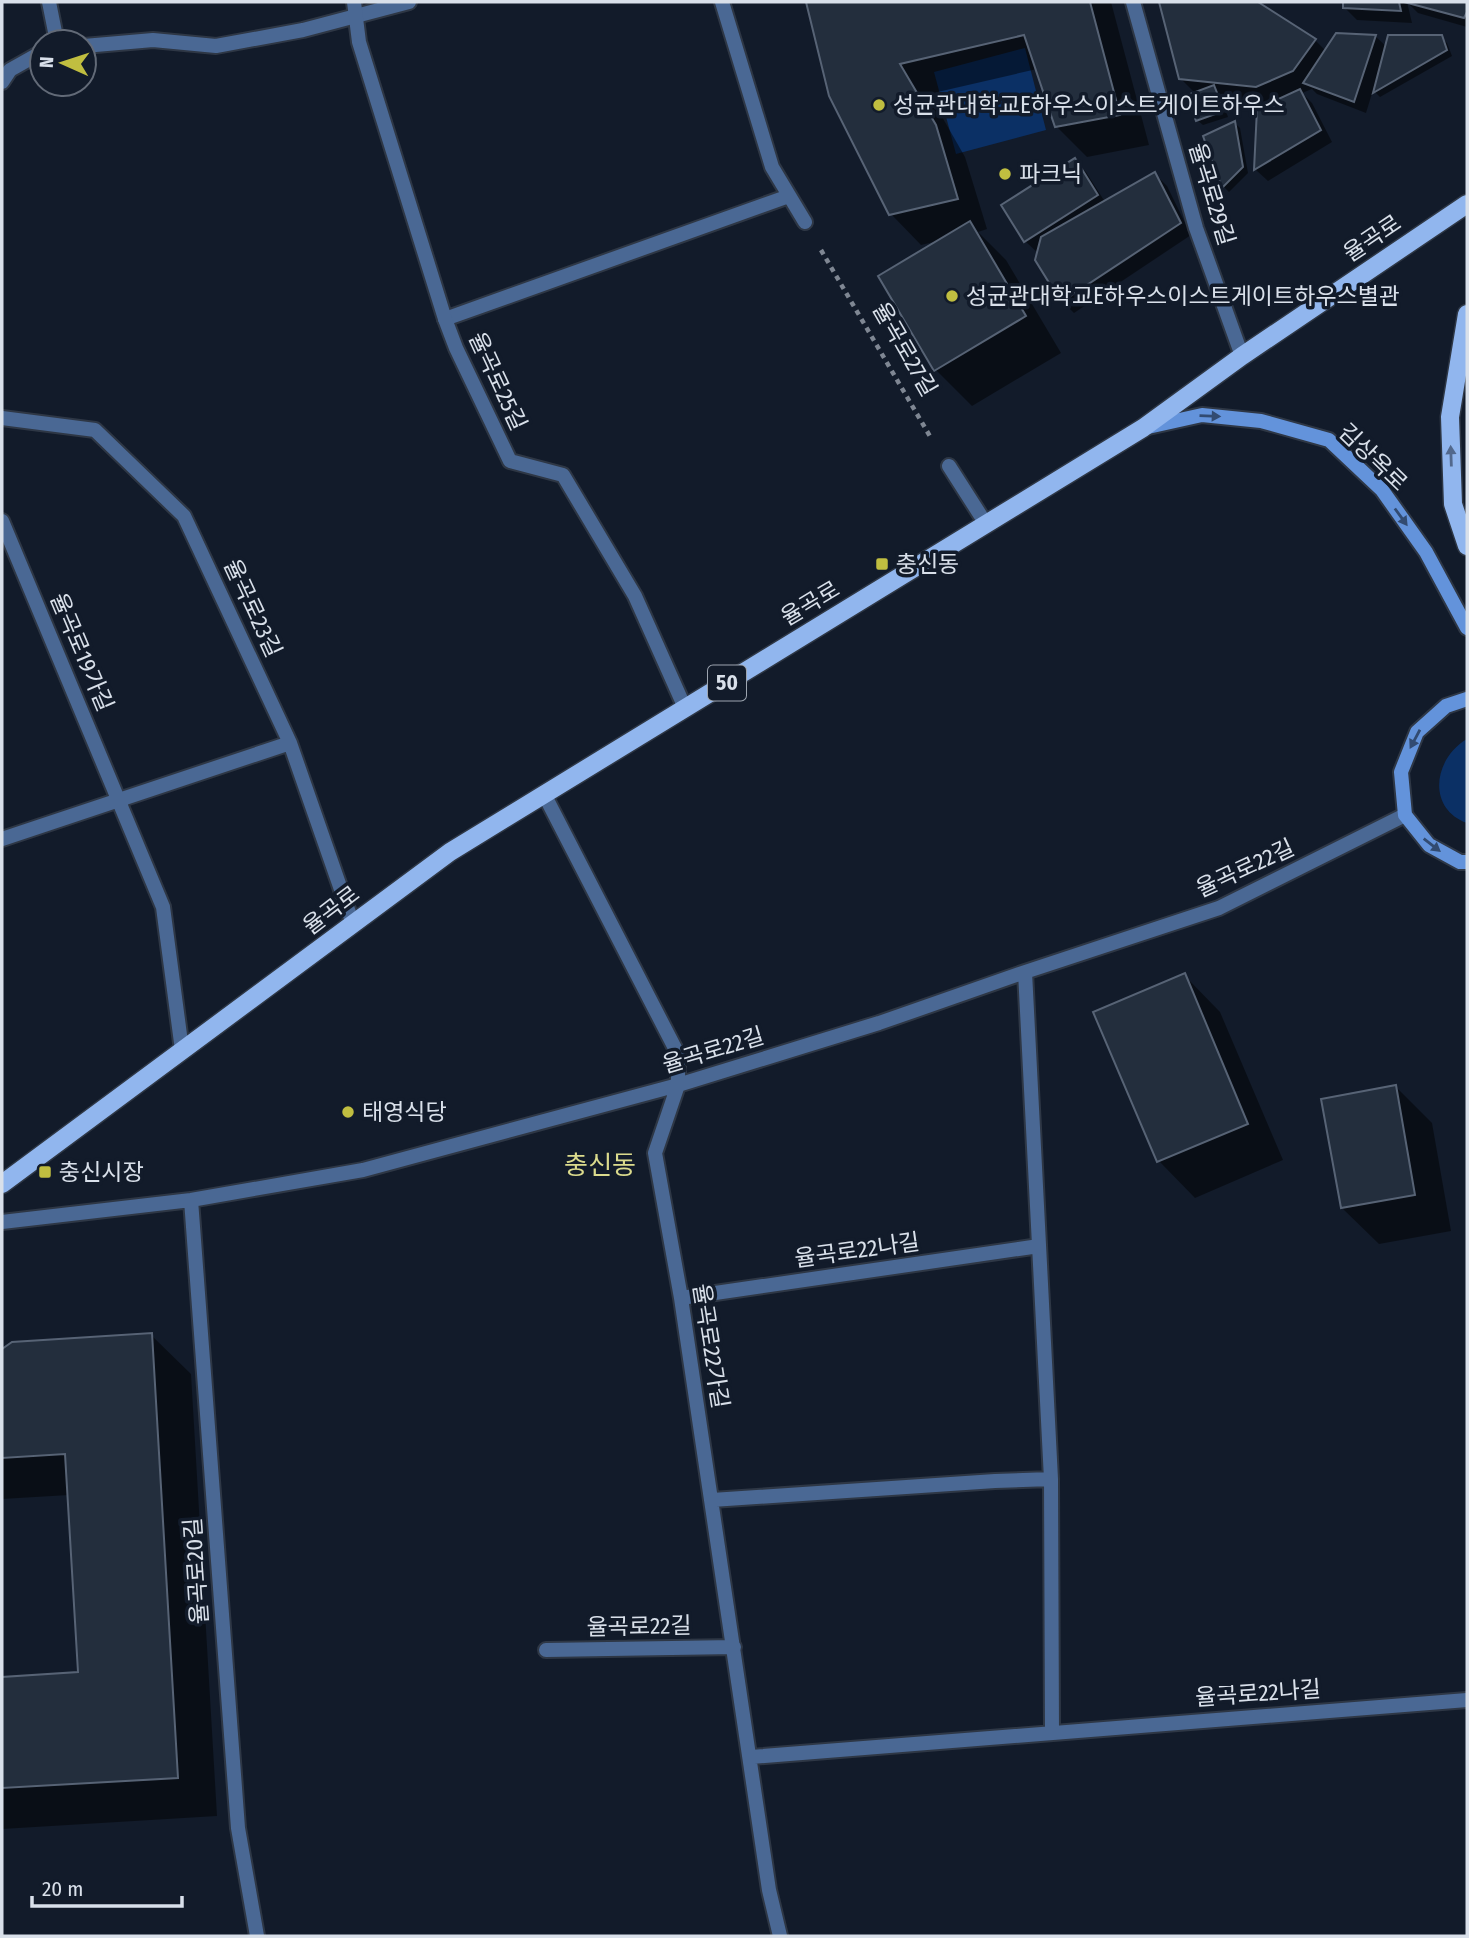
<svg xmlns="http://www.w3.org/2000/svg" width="1469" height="1938" viewBox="0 0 1469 1938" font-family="'Fira Sans Condensed','Noto Sans KR',sans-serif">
	<rect width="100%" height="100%" fill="#121b2a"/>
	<path fill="#0b3065" d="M1025,48L1046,130L956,154L934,72Z
		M1467,739V823C1426,808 1434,758 1467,739Z"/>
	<path fill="#0007" d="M808,2H1111L1149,145L1087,157L1056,126L1037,69L929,94L965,157L987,229L978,232L1006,260L1061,353L972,406L936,370L880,277L938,241L921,245L891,214L830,96Z
		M1161,2H1255L1315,40L1326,51L1375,36L1387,47L1441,37L1447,43L1452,56L1380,97L1373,90L1366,113L1317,94L1312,89L1302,93L1312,103L1332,142L1268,181L1256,170L1259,110L1271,104L1222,99L1228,117L1203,125L1197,120L1196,94L1180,78Z
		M1345,2H1467V27L1418,13L1407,2L1412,23L1357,20L1345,8Z
		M1235,123L1240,128L1248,173L1229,192L1224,187L1205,137Z
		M1074,160L1086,172L1105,202L1155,174L1167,186L1191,235L1074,313L1062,301L1039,254L1025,241Z
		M1184,975L1220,1012L1283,1160L1195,1198L1159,1161Z
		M1396,1087L1432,1123L1451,1231L1379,1244L1342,1208Z
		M151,1335L191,1374L217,1816L2,1829V1678L80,1674L69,1495L2,1499V1352L12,1343Z"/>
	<path fill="#232e3d" stroke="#576375" stroke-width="2" d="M806,2H1090L1120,115L1055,127L1024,35L900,64L936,125L958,199L889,215L829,96Z
		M1159,2H1258L1316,39L1293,71L1256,87L1179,79Z
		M1343,2H1399L1401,11L1343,8Z
		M1404,2H1467V12L1464,18Z
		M1336,33L1376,35L1354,102L1303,83Z
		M1388,35H1442L1447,50L1373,93Z
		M1214,85L1224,111L1196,121L1187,95Z
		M1300,89L1321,130L1254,170L1257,109Z
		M1235,121L1243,167L1222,188L1203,136Z
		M1075,158L1098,195L1024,242L1001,205Z
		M1155,172L1181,223L1061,302L1035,260L1041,237Z
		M970,221L1026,316L934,371L878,276Z
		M1185,973L1248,1124L1157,1162L1093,1012Z
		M1396,1085L1415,1195L1341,1208L1321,1099Z
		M152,1333L178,1778L2,1788V1677L78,1672L65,1454L2,1458V1349L12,1342Z"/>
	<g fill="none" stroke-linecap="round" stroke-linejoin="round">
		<g stroke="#2e3745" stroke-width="18">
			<path id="lane" d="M49,2L57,42
				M722,2L772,167L805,222
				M1133,2L1196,228L1242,356
				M84,46L153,40L216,46L303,30L409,2
				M2,82L10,70L42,52
				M445,319L789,196
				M2,418L95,430L184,516L290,743L353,924
				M949,466L986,524
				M2,521L163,907L182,1050
				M2,839L290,743"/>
		</g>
		<g stroke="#2e3745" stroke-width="18">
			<path id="street" d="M354,2L359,42L445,319L456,348L510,461L563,475L635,596L685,708
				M544,794L678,1054V1085L655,1153L681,1298L769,1890L780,1936
				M1025,972L1051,1479L1052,1732
				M191,1200L238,1828L257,1936
				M2,1222L191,1200L363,1170L678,1085L879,1023L1025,972L1219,908L1405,815
				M681,1298L1039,1246
				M712,1500L995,1481L1051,1479
				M546,1650L734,1647
				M751,1757L1467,1700"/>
		</g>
		<g stroke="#2e3745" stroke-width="18">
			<path id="secondary" d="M1148,427L1202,415L1261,421L1329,440L1382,490L1426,552L1467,628
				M1467,699L1446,706L1417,732L1401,772L1405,815L1429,845L1460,862H1467"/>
		</g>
		<g stroke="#2e3745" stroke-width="21">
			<path id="primary" d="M1467,314L1450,417L1453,504L1467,546
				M2,1184L450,852L1143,428L1242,356L1467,204"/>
		</g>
		<path stroke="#7f8793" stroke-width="4.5" stroke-dasharray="5 5" stroke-linecap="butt" d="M821,250L931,438"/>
		<use href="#lane" stroke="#4a6894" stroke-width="14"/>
		<use href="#street" stroke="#4a6894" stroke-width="14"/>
		<use href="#secondary" stroke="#6393db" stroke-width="14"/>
		<use href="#primary" stroke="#91b6ee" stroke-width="18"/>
	</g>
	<defs><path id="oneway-solid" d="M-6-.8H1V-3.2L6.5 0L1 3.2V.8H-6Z" transform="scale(1.75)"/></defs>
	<g fill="#324b71">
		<use href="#oneway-solid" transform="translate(1210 416) rotate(2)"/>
		<use href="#oneway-solid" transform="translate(1401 517) rotate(54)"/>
		<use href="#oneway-solid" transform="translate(1415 739) rotate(118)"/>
		<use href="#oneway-solid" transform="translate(1432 845) rotate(38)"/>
	</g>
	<use fill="#52688c" href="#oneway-solid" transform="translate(1451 456) rotate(-92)"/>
	<g fill="#c0be40" stroke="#121b2a" stroke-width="2.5">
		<circle cx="879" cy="105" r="7"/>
		<circle cx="1005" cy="174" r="7"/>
		<circle cx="952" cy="296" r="7"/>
		<rect x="875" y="557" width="14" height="14" rx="3.5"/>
		<circle cx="348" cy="1112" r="7"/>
		<rect x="38" y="1165" width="14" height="14" rx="3.5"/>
	</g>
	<g text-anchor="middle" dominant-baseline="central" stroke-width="7" stroke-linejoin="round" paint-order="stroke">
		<rect fill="#121b2a" stroke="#9da5b0" stroke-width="2" x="708" y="665.5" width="38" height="35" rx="5"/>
		<g font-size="21" font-weight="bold" fill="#d9e0ea">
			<text x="727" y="683">50</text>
		</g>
		<g font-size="23" fill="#d9e0ea" stroke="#121b2a" text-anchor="start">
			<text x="893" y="105">성균관대학교E하우스이스트게이트하우스</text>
			<text x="1019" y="174">파크닉</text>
			<text x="966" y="296">성균관대학교E하우스이스트게이트하우스별관</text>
			<text x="896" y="564">충신동</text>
			<text x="362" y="1112">태영식당</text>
			<text x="59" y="1172">충신시장</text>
		</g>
		<g font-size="23" fill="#d9e0ea" stroke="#121b2a">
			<text transform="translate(1212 194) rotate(73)">율곡로29길</text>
			<text transform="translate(1372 238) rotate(-34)">율곡로</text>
			<text transform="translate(905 349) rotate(60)">율곡로27길</text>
			<text transform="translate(498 381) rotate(65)">율곡로25길</text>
			<text transform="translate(1373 457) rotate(44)">김상옥로</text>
			<text transform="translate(810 603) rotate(-31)">율곡로</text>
			<text transform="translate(253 608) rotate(65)">율곡로23길</text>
			<text transform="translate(82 652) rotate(67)">율곡로19가길</text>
			<text transform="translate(1245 868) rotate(-25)">율곡로22길</text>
			<text transform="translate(331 910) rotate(-37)">율곡로</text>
			<text transform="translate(713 1050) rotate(-17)">율곡로22길</text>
			<text transform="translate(857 1250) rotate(-8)">율곡로22나길</text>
			<text transform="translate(711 1346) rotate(81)">율곡로22가길</text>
			<text transform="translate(196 1571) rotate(-94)">율곡로20길</text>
			<text transform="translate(639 1626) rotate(-1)">율곡로22길</text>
			<text transform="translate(1258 1693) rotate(-4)">율곡로22나길</text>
		</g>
		<g font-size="26" fill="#dbdb8d" stroke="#121b2a">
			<text x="600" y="1165">충신동</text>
		</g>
	</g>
	<rect width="1469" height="1938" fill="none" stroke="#d9e0ea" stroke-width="7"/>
	<g transform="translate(63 63) rotate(273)"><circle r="33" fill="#121b2a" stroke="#626a77" stroke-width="2"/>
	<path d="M0-5L12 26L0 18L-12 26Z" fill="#c0be40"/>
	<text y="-10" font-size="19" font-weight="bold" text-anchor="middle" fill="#d9e0ea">N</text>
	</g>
	<path d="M32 1896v10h150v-10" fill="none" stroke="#d9e0ea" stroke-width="3.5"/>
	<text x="42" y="1896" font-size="21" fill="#d9e0ea" stroke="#121b2a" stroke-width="5" paint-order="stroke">20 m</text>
</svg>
